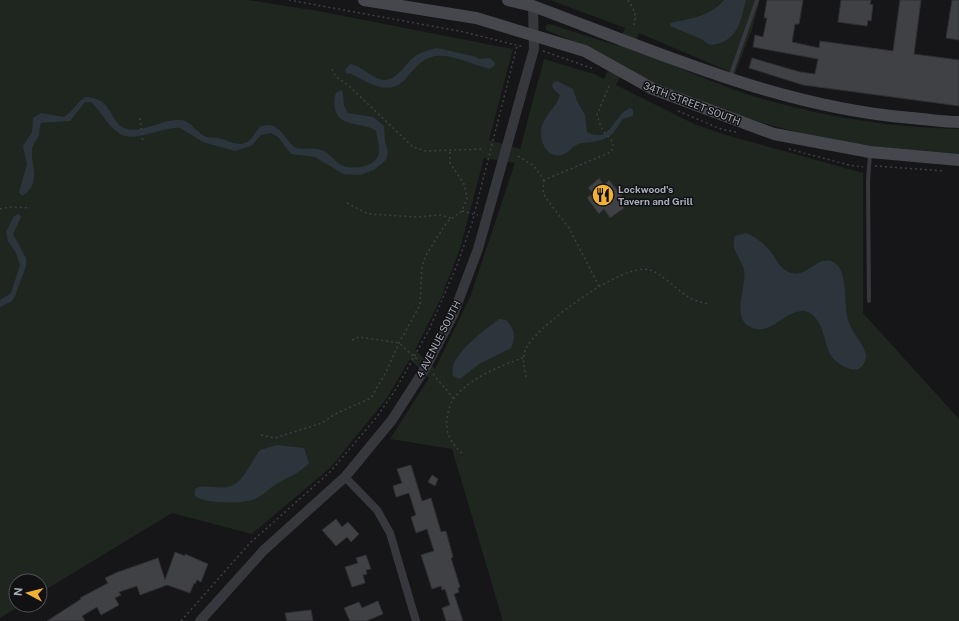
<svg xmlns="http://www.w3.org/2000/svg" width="959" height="621" viewBox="0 0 959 621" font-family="'Public Sans',sans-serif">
	<rect width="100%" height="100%" fill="#161618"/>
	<path fill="#1e261f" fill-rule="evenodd" d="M0,0H248L318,11L513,49L489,140L520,149L544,59L594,74L604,79L612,61L590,48L546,30V26L548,24L553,25L618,46L625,28L550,0H760L752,29L735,74L639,33L632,50C675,64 716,85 759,98C824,117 891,128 959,129V154C872,151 788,134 707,105C678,94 650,83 624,68L616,85L694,124L726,135L863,173V313L959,419V621H503L452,449L390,439L429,378L410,359L387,398L331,467L252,534L172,513L40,593V581H16V605H21L0,618ZM484,158L515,163L470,297L435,369L415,350L441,298L460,249Z"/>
	<path fill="#2c353c" d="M724,0H746C740,23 738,42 710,45L701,39L670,26V23C690,19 711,16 724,0Z
		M437,48L477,57L479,59L490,58L495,63L494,66L489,69C474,65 447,52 432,57C421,60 415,68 408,76C390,99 369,83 350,73L347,74L345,70L350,64C363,66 370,78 383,80C397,81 405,64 414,57C421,52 429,50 437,48Z
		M557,81L573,89L577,101L585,115L587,132C611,145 614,114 630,108L633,110V115C630,118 625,117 622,120C618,125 616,131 611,135C601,143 589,141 579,144C574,145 571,150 566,153C551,161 541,147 541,133C541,117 556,109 560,95L554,90L552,86L553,83Z
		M341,90L343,93L344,106L348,113L373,117L384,126L385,142L388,152L386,160L374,170L360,175L343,174L315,157L291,154L278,137L271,133L261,135L251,146L235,151L203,142L180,128C164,126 135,143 120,134C108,127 101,111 91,102H85L70,121L41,123C39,127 40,131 39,135C37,140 32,145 32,150C31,168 42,183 22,196L19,192L27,164L23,146L32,132L33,118L41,113L64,117C74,111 78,100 86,97C113,98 110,123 124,128C140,135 165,118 181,120C191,121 197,133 206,137C210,138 214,137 218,138C229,140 239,149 250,140C254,136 256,130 261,126C280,120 284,140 296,148C305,150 313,147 321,150C330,153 334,161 341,165C351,170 373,168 378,156C381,149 377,138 376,131C363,121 340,129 335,109C334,104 334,98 336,93Z
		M19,214L21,217L13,234L26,258V266L15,296L12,301L0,307V300L11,293L20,265L16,253L8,241L6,232L14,216Z
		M746,233C757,237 767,246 774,256C777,261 780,267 785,270C806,284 815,254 833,262C848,269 844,301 847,316C849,330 862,341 866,354C866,359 865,365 860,368C852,374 834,362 830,354C824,341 823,321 810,313C792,303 774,333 756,329C727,322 748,287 744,269C740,258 730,248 735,236Z
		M499,319L506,320C515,330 516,336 511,348L479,364L460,379L453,376C447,356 485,330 499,319Z
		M277,445L304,448L309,463C301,472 289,477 278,483C270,487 264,495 255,499C243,504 205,504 195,496V489L199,487C208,485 218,489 227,487C243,485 251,461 260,450Z"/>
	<path fill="#404145" stroke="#303034" d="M767,0H803L799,24H795L792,42L819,48L820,41L893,51L900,0H921L914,54L959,60V106L803,85L749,68L752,58L800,72L815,74L818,59L753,47L755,35L763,37L767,18H764Z
		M841,0H871L870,4L873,5L871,21L868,20L867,26L838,22Z
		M952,0H959V40L946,38Z
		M599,178L604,185L609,180L622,196L617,200L624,208L610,218L604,209L599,214L587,198L593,193L588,188Z
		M411,465L422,501L431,498L441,532L446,531L453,557L451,558L460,587L458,588L459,592L454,594L463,621H446L442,608L450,605L445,589L442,590L441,586L432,589L421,555L434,551L427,529L416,533L411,517L416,515L409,493L396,497L393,486L402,483L397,469Z
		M432,475L438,479L435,486L428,482Z
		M336,519L342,527L348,522L359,534L351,542L347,537L336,546L322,530Z
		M175,552L185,556V554L208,564L201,582L197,580L195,584L194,583L190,593L167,585L140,595L137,586L119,592L121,595L115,598L119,605L101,615L97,607L82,616L85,621H47L81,599L80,598L108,583L105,578L118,572L158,558L165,580Z
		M366,555L371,569L366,570L367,574L363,575L365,583L352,587L345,567L358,563L356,558Z
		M378,601L383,614L366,621H350L344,608L359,602L362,608Z
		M311,610L313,621H287L285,613Z"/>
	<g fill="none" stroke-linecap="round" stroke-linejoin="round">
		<path stroke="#3d3f44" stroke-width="1.5" stroke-dasharray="2 3" stroke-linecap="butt" d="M289,0L464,32L524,47
			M628,0C634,10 638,16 633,27
			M543,51L594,69
			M332,69L336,77L349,86L413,147L426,151L483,149
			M678,111L721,129L736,132
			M140,118L143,143
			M789,149L849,165L863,167
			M518,156L534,166L544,180L611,152C617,142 608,138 603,130C600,126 599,120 597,115L609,86
			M875,166L945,171
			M544,180L543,192L545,197L569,228L599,286
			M347,203L368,214L417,217L441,215L453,219
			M0,209L10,207L30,208
			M462,211L478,215
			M352,340L359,337L399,343L419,361
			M433,374L454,399
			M526,377C524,366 521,355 528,345C542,323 623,262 650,270C660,272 679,292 690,298C695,301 701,302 707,304
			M261,435L275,438L322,423L335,414L371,398L386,372L399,343L420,305L422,266L426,255L447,222L462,211L467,198L464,184L450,163V152
			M462,453C451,444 445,432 447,418C448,414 448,410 450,406C458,383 501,365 523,358
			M181,621L250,543L329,473L376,418L396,389L429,330L457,265L472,223L517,46"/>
		<path stroke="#37383d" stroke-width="4" d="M730,77L757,0
			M869,301L868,181L870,154"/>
		<path stroke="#37383d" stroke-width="8" d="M345,477L377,510L390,533L416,621"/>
		<path stroke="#37383d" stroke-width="10" d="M200,621L264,550L345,477L392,420L426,367L453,315L478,249L534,49L533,6"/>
		<path stroke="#45474d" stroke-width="12" d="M364,0L476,18L585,51L653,89L774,134L870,152L959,160
			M508,0L533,6C656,52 779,107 911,118C927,119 943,122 959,122"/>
	</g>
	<defs>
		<g id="restaurant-disc" transform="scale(1.15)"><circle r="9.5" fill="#f2b134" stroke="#111113"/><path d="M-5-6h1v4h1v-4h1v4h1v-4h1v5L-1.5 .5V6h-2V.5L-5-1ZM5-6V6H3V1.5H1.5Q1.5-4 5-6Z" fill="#111"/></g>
	</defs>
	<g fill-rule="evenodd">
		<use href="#restaurant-disc" x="603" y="195"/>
	</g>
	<g text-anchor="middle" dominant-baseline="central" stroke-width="3" stroke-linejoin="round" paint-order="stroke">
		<g font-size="10" fill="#a8adb8" stroke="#111113">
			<text transform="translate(692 103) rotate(21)">34TH STREET SOUTH</text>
			<text transform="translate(438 339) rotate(-63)">4 AVENUE SOUTH</text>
		</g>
		<g font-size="10" font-weight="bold" fill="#a8adb8" stroke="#111113" text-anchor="start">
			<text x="618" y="189">Lockwood's<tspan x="618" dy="12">Tavern and Grill</tspan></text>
		</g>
	</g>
	<g transform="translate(28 593) rotate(277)"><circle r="19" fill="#111113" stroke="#4d4f55"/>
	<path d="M0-3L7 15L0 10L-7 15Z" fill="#f2b134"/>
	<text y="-6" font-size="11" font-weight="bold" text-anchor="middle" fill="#a8adb8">N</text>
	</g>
</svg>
